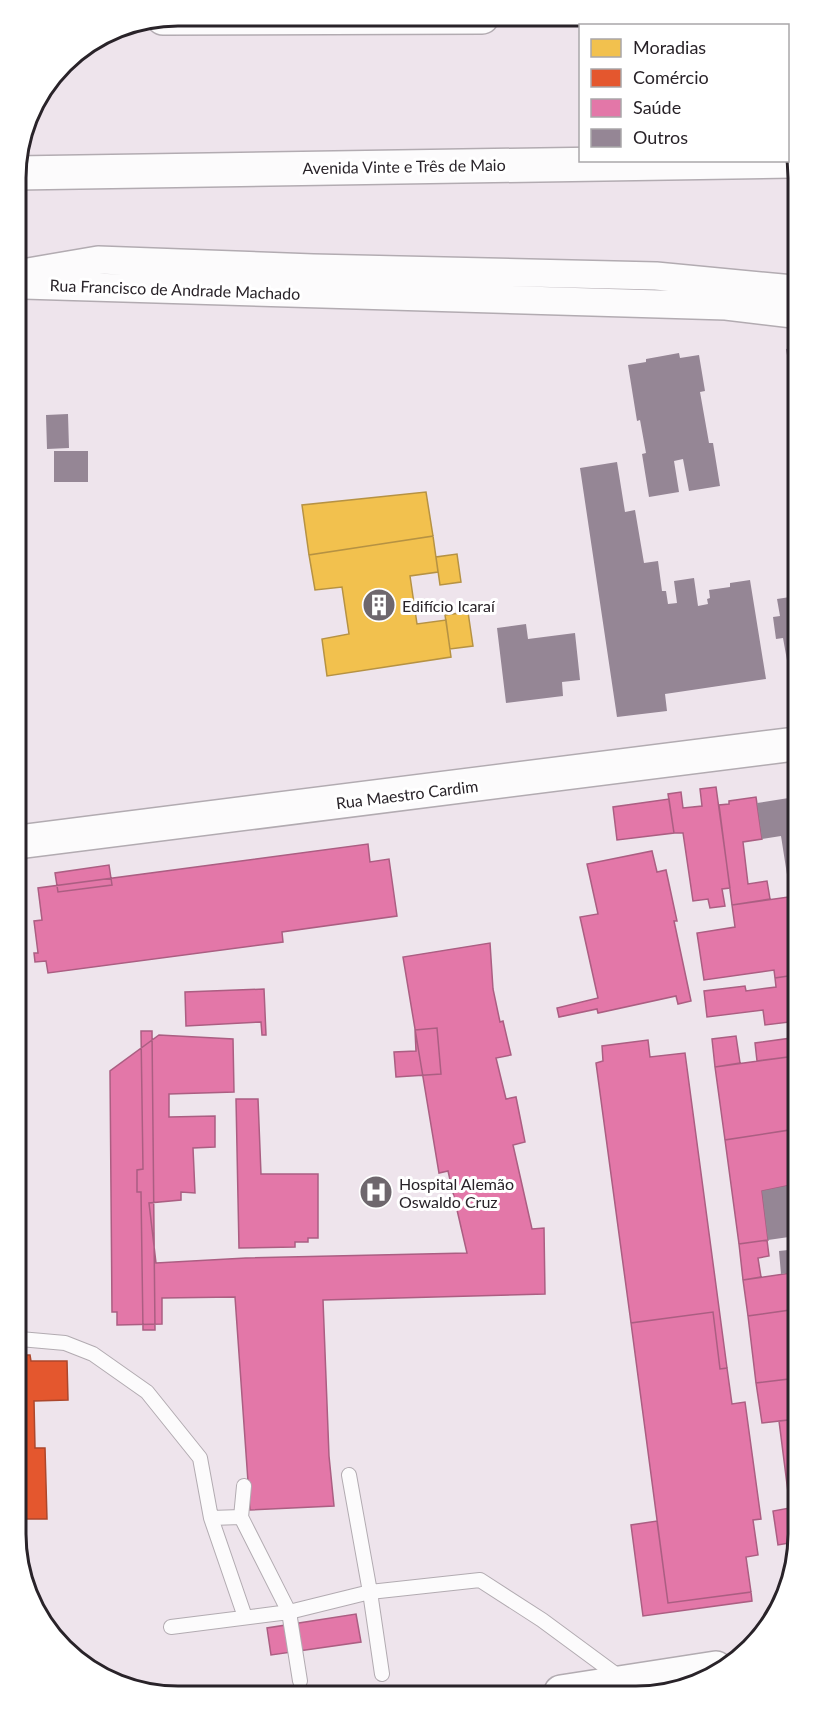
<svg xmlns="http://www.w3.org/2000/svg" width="813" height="1712" viewBox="0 0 813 1712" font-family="Lato,sans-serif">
	<rect width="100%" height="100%" fill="#eee4ec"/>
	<path fill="#f2c14e" stroke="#b69243" stroke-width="1.5" d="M426,492L433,536L309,555L302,505Z
		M433,536L438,572L410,576L417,624L446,620L451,657L327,676L322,639L349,634L342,587L315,590L309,555Z
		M457,554L461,582L440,585L436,557Z
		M468,612L473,646L450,649L445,615Z"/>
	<path fill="#e4572e" stroke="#ac472c" stroke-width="1.5" d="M20,1355H30L31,1361H67L68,1400L34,1401L35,1448H45L47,1519H20Z"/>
	<path fill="#e377a8" stroke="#ab5e82" stroke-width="1.5" d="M716,787L730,888L722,889L725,906L710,908L708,899L693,901L683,833H674L668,794L681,792L683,808L702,806L700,789Z
		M756,797L762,839L743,842L748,884L767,881L770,899L732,905L719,805L729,804V801Z
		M669,799L674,833L617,840L613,807Z
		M368,844L370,862L389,859L397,916L282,932L283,942L48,973L46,961L35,962L34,953H38L34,921L42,920L38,888Z
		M652,851L657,872L666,870L677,921H674L691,1001L678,1004L676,996L598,1013L597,1009L559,1017L557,1008L598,998L580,917L598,914L587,864Z
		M109,865L112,885L58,892L55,873Z
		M795,896V975L775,978L774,970L704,980L697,933L735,927L732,905Z
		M490,943L493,989L500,1022L503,1021L511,1055L496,1058L506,1099L516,1097L525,1142L513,1145L532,1229L544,1228L545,1294L323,1300L329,1456L334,1506L250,1510L235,1297L162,1298V1324L117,1325V1312H112L110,1071L159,1035L233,1039L234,1092L169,1094V1117L215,1116V1147L193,1148L195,1193L181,1192V1200L149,1203L156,1263L246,1258L467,1253L448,1171L439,1173L403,957Z
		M795,975L796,1028L790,1029L789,1022L765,1025L763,1010L707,1017L704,991L745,986L746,991L776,987L775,978Z
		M264,989L266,1035H262L261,1022L186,1026L185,992Z
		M437,1028L441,1074L396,1077L394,1052L416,1051L415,1030Z
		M796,1028V1056L757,1061L755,1043L791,1038L790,1029Z
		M141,1031H152L155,1330H143L141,1192H137V1170L143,1169Z
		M736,1036L740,1063L715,1067L712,1039Z
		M648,1040L650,1057L685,1053L727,1368L720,1369L713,1312L631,1323L596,1063L603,1061L602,1046Z
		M796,1056V1129L725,1140L715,1067Z
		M236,1099H258L261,1174H318V1238H308V1242H295V1247L239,1248Z
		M796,1129V1184L762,1191L768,1240L739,1244L725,1140Z
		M767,1240L769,1256L758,1258L761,1277L743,1280L739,1244Z
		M797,1272V1309L748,1316L743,1280Z
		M797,1309V1378L756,1383L748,1316Z
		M713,1312L720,1369L727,1368L732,1404L745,1402L761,1519L753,1520L758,1555L746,1557L751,1592L668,1603L631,1323Z
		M797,1378V1419L762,1423L756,1383Z
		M797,1419L798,1545L796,1551L795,1542L778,1545L773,1511L790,1508L779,1421Z
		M657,1521L668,1603L751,1592L752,1601L643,1616L631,1525Z
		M791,1575L786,1596L785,1598L782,1577Z
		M356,1614L361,1642L271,1655L267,1628Z"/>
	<path fill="#958695" d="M793,348V373L790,374L786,349Z
		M679,353L680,358L699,355L705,391L700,392L709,443H713L720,486L689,491L683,459L674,461L679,492L649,497L642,454L646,453L640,420L637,421L628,365L646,362V359Z
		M68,414L69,448L47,449L46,415Z
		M54,451H88V482H54Z
		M617,462L625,512L635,510L644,563L658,561L662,591H666L668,604L677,603L674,581L694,578L698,606L708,604L707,599L710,598L709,590L730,587V583L750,580L766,679L665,694L667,711L617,717L580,468Z
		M794,587V677H790L783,638L776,639L773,617L780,616L777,599L790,597L789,588Z
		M526,624L528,639L575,633L580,680L562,682L563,696L506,703L497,628Z
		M795,797V879L788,881L781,836L762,839L757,803Z
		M796,1184V1236L768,1240L762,1191Z
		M797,1249V1272L781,1274L779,1251Z"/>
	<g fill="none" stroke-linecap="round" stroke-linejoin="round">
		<g stroke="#b2abb1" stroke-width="16">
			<path id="lane" d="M20,1339L65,1343L93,1354L147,1392L200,1458L211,1518L245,1617
				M349,1475L370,1592L382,1674
				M244,1486L241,1517L289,1612L300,1681
				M211,1518L241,1517
				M171,1627L289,1612L370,1592L480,1580L542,1620L622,1679"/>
		</g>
		<g stroke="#b2abb1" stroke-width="30">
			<path id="street" d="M17,285L28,272L98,260L313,268L656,276L793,289
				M24,285L726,306L793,314"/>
		</g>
		<g stroke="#b2abb1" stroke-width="36">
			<path id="secondary" d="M18,842L795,744
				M561,1692L716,1668"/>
		</g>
		<g stroke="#b2abb1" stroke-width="36">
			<path id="highway" d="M163,18L482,17
				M16,173L792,161"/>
		</g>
		<use href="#lane" stroke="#fcfbfc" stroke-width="14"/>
		<use href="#street" stroke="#fcfbfc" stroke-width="27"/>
		<use href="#secondary" stroke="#fcfbfc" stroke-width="33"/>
		<use href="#highway" stroke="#fcfbfc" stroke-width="33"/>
	</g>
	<defs>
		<g id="building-disc" transform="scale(1.725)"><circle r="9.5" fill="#6e676d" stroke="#fff"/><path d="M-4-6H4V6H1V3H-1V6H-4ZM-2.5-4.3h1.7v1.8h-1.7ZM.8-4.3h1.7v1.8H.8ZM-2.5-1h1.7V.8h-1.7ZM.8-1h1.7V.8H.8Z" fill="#fff"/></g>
		<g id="hospital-disc" transform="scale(1.725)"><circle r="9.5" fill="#6e676d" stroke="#fff"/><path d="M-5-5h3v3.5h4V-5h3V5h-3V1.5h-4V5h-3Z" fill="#fff"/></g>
	</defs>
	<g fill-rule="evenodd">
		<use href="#building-disc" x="379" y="605"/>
		<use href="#hospital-disc" x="376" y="1192"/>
	</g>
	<g text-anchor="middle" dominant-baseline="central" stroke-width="6" stroke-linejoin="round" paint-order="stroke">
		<g font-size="16" fill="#292329" stroke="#fff">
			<text transform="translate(404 166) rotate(-1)">Avenida Vinte e Três de Maio</text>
			<text transform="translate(175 289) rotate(2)">Rua Francisco de Andrade Machado</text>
			<text transform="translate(407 794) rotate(-7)">Rua Maestro Cardim</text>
		</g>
		<g font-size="16" fill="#292329" stroke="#fff" text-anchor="start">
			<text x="402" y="605">Edifício Icaraí</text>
			<text x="399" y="1183">Hospital Alemão<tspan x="399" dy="18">Oswaldo Cruz</tspan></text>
		</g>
	</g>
	<path d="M0 0H813V1712H0ZM178 26H636A152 152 0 0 1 788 178V1534A152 152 0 0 1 636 1686H178A152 152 0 0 1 26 1534V178A152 152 0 0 1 178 26Z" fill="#fff" fill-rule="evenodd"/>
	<path fill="none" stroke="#292329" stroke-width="3" d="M178 26H636A152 152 0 0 1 788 178V1534A152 152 0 0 1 636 1686H178A152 152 0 0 1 26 1534V178A152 152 0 0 1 178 26Z"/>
	<rect x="579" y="24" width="210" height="138" fill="#ffffff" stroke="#a9a7a9" stroke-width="1.5"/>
	<rect x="591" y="39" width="30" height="18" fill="#f2c14e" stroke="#a9a7a9" stroke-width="1.5"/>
	<text x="633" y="54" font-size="18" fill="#292329">Moradias</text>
	<rect x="591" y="69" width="30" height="18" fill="#e4572e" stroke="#a9a7a9" stroke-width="1.5"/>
	<text x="633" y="84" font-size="18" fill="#292329">Comércio</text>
	<rect x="591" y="99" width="30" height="18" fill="#e377a8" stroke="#a9a7a9" stroke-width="1.5"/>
	<text x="633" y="114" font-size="18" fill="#292329">Saúde</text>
	<rect x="591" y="129" width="30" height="18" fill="#958695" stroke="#a9a7a9" stroke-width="1.5"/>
	<text x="633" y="144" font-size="18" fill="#292329">Outros</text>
</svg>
